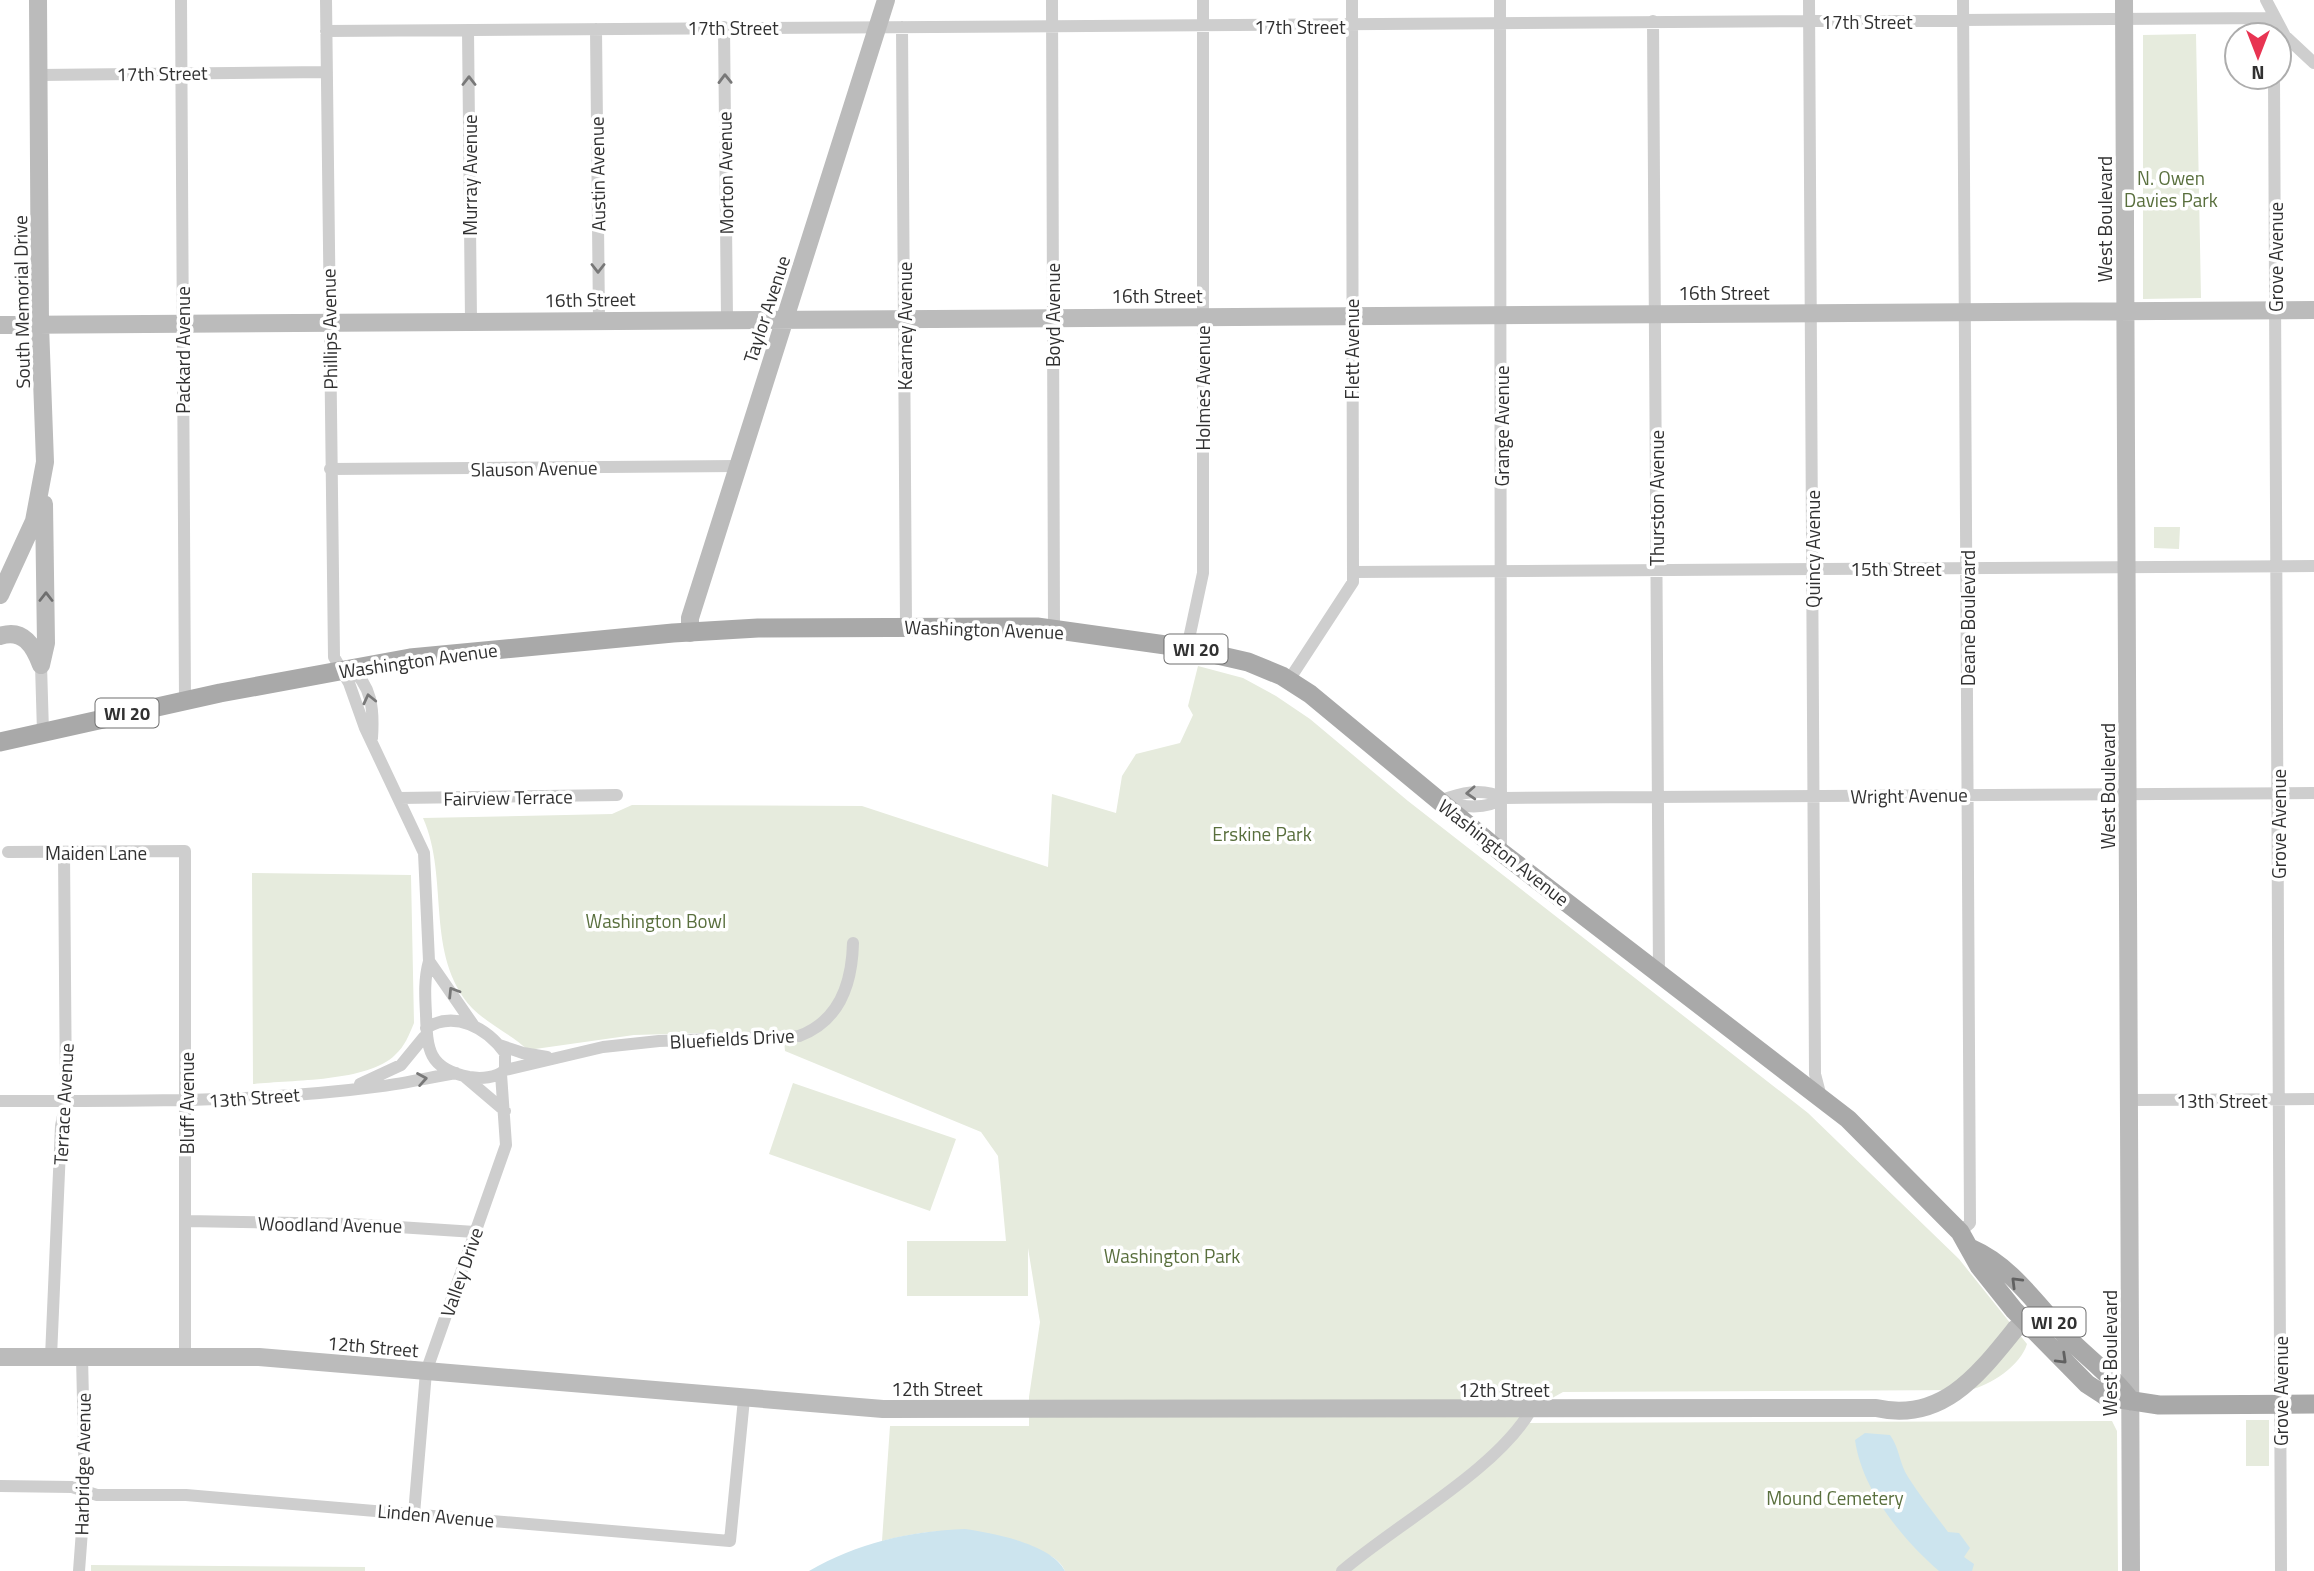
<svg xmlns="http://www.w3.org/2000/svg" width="2314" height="1571" viewBox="0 0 2314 1571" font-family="'Titillium Web',sans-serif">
	<rect width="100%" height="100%" fill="#fff"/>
	<path fill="#e6ebdd" d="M2196,34L2201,298L2143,299V35Z
		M2154,527H2180L2179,549L2154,548Z
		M1198,666L1243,678L1276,696L1310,719L1408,801L1808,1113L1959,1259L2027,1344C2021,1365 1990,1386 1969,1390L1563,1392L1531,1410L1518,1423L2112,1421L2117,1431L2118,1571H1065C1059,1558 1049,1555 1036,1549C984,1525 936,1527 882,1541L890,1426H1029V1397L1040,1322L1028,1248V1296H907V1241H1006L998,1156L981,1132L785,1051L783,1031L634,1035L528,1050C511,1034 489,1025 472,1008C424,955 450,879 423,818L612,814L632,805L862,806L1048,867L1052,794L1116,813L1122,776L1136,754L1180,743L1193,715L1188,706Z
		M252,873L411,875L414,1023C409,1035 405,1046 395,1055C368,1082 290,1080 253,1084Z
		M793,1083L956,1139L930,1211L769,1154Z
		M2246,1420H2269V1466H2246Z
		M91,1565L365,1567V1571H91Z"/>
	<path fill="#cce4ee" d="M1865,1433L1890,1435C1900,1449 1899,1463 1908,1477C1920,1496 1934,1513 1948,1532L1959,1533L1970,1548L1964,1557L1974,1564L1972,1571H1939C1902,1539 1862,1490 1855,1440Z
		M965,1529C993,1533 1052,1544 1065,1571H809C857,1543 910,1531 965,1529Z"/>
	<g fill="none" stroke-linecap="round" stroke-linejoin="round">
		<path stroke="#cecece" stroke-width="12" d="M181,0L185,701
			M326,0L334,657L349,683L365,728L424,853L429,961C424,979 425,996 426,1014C427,1049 428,1069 469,1077C481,1079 496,1078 505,1070V1053C487,1028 455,1010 426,1028
			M1052,0L1054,629
			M1500,0L1501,852
			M1809,0L1815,1074L1821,1097
			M2266,0L2285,36L2314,63
			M1653,21L1659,974
			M724,27L727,319
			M902,27L906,626
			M596,29L599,320
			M468,30L471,321
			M326,31L2273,18L2274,35
			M39,75L327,72
			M2274,77L2281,1571
			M330,469L738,466
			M1353,572L2314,566
			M1187,648L1203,573V0
			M41,665L43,732
			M349,667C372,685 374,709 372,738
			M1289,680L1353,582L1352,0
			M399,798L617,795
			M1439,801C1460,793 1482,787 1503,798L2314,793
			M1444,802C1463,807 1487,810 1503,798
			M8,852L185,851V1355
			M429,961L474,1026
			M499,1045L523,1053L547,1057
			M505,1070L603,1047L659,1041L799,1036C840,1021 852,983 853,943
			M465,1077L505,1111
			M360,1084L401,1065L424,1037
			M2130,1100L2314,1099
			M0,1101C128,1101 256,1103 382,1086C407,1083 431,1077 456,1073
			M186,1221L352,1224L475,1232
			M1960,1232L1970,1223L1963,0
			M51,1357L61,1126L66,1101L64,852
			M0,1486L72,1487L97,1495H186L730,1541L744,1399
			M414,1514L426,1372L506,1145L501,1074
			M79,1571L85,1490L82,1356
			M1342,1571C1397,1524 1496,1470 1531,1410"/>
		<path stroke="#bbb" stroke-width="18" d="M2124,0L2131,1571
			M0,325L2314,310
			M0,595L34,521L45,462L40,325L38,0
			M690,633V618L886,0
			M0,636C23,628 34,646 41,665
			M41,665L46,643L44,504
			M0,1357H259L883,1409L1876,1408C1942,1423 1979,1374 2016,1328L2026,1325"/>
		<path stroke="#a9a9a9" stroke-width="19" d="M0,742L220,693L410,658L673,633L758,628L1037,627L1187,648L1248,662L1282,676L1310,694L1501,852L1848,1119L1960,1232L1979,1266L2014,1310L2087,1384L2107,1397L2159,1405L2314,1404
			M1972,1249C2014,1267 2042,1313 2074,1344C2094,1363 2115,1379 2131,1401"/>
	</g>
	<defs><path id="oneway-chevron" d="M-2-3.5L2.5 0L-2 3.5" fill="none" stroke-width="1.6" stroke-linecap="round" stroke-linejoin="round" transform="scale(1.75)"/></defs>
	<g stroke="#787878">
		<use href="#oneway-chevron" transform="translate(725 79) rotate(-91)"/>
		<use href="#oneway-chevron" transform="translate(469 81) rotate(-90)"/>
		<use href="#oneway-chevron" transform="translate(598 268) rotate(90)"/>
		<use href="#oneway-chevron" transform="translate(369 699) rotate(-103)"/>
		<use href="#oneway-chevron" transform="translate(1471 793) rotate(177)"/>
		<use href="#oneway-chevron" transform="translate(453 992) rotate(-122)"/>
		<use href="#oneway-chevron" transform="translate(422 1079) rotate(-10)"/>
	</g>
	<use stroke="#6f6f6f" href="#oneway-chevron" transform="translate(46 597) rotate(-90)"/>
	<g stroke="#616161">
		<use href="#oneway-chevron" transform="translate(2016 1282) rotate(-135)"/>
		<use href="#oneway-chevron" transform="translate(2062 1359) rotate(44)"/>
	</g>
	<g text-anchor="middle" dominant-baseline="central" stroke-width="7" stroke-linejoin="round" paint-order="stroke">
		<g fill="#fff" stroke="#6f6f6f" stroke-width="2">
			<rect x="1164.5" y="634.5" width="63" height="29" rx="5"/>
			<rect x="95.5" y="698.5" width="63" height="29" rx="5"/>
			<rect x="2022.5" y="1307.5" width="63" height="29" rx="5"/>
		</g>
		<g font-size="18" font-weight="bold" fill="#313131">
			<text x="1196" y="649">WI 20</text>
			<text x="127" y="713">WI 20</text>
			<text x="2054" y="1322">WI 20</text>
		</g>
		<g font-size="19" fill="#313131" stroke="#fff">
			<text x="1867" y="21">17th Street</text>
			<text x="1300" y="26">17th Street</text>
			<text x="733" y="27">17th Street</text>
			<text transform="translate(162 73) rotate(-1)">17th Street</text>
			<text transform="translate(725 173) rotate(-91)">Morton Avenue</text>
			<text transform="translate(597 174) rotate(-91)">Austin Avenue</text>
			<text transform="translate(469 175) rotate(-90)">Murray Avenue</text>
			<text transform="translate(2104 219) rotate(-90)">West Boulevard</text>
			<text transform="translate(2275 257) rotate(-90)">Grove Avenue</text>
			<text x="1724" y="292">16th Street</text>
			<text x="1157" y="295">16th Street</text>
			<text transform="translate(590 299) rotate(-1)">16th Street</text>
			<text transform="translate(21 302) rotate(-91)">South Memorial Drive</text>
			<text transform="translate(766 309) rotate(-72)">Taylor Avenue</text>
			<text transform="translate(1052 315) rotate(-90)">Boyd Avenue</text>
			<text transform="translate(904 326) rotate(-90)">Kearney Avenue</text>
			<text transform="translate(329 329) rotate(-91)">Phillips Avenue</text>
			<text transform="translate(1351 349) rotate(-90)">Flett Avenue</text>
			<text transform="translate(182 350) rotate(-90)">Packard Avenue</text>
			<text transform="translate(1202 388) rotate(-90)">Holmes Avenue</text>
			<text transform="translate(1501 426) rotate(-90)">Grange Avenue</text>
			<text transform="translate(534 468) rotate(-1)">Slauson Avenue</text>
			<text transform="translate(1656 498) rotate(-90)">Thurston Avenue</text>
			<text transform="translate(1812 549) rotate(-90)">Quincy Avenue</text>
			<text x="1896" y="568">15th Street</text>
			<text transform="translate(1967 618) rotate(-90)">Deane Boulevard</text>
			<text transform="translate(984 629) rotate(2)">Washington Avenue</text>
			<text transform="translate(418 660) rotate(-8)">Washington Avenue</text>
			<text transform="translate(2107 786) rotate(-90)">West Boulevard</text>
			<text transform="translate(1909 795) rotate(-1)">Wright Avenue</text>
			<text transform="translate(508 797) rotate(-1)">Fairview Terrace</text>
			<text transform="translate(2278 824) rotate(-90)">Grove Avenue</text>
			<text x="96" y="852">Maiden Lane</text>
			<text transform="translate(1504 852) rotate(38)">Washington Avenue</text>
			<text transform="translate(732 1038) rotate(-3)">Bluefields Drive</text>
			<text transform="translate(254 1097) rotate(-4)">13th Street</text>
			<text x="2222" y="1100">13th Street</text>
			<text transform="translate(186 1103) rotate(-90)">Bluff Avenue</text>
			<text transform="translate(63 1104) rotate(-87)">Terrace Avenue</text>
			<text transform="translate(330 1224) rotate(1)">Woodland Avenue</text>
			<text transform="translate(461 1272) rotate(-71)">Valley Drive</text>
			<text transform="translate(373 1346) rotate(5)">12th Street</text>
			<text transform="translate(2109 1353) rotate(-90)">West Boulevard</text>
			<text x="937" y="1388">12th Street</text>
			<text x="1504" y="1389">12th Street</text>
			<text transform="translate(2280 1391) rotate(-90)">Grove Avenue</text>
			<text transform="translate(82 1464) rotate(-89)">Harbridge Avenue</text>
			<text transform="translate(436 1515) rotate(5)">Linden Avenue</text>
		</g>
		<g font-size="19" fill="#596f3d" stroke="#fff">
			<text x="2171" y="177">N. Owen<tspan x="2171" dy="22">Davies Park</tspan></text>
			<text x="1262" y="833">Erskine Park</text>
			<text x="656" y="920">Washington Bowl</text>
			<text x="1172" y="1255">Washington Park</text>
			<text x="1835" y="1497">Mound Cemetery</text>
		</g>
	</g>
	<g transform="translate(2258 56) rotate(180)"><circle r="33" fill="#ffffff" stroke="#adadad" stroke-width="2"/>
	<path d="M0-5L12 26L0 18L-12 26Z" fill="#e83452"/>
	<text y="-10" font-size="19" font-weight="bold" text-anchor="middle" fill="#313131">N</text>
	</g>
</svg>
